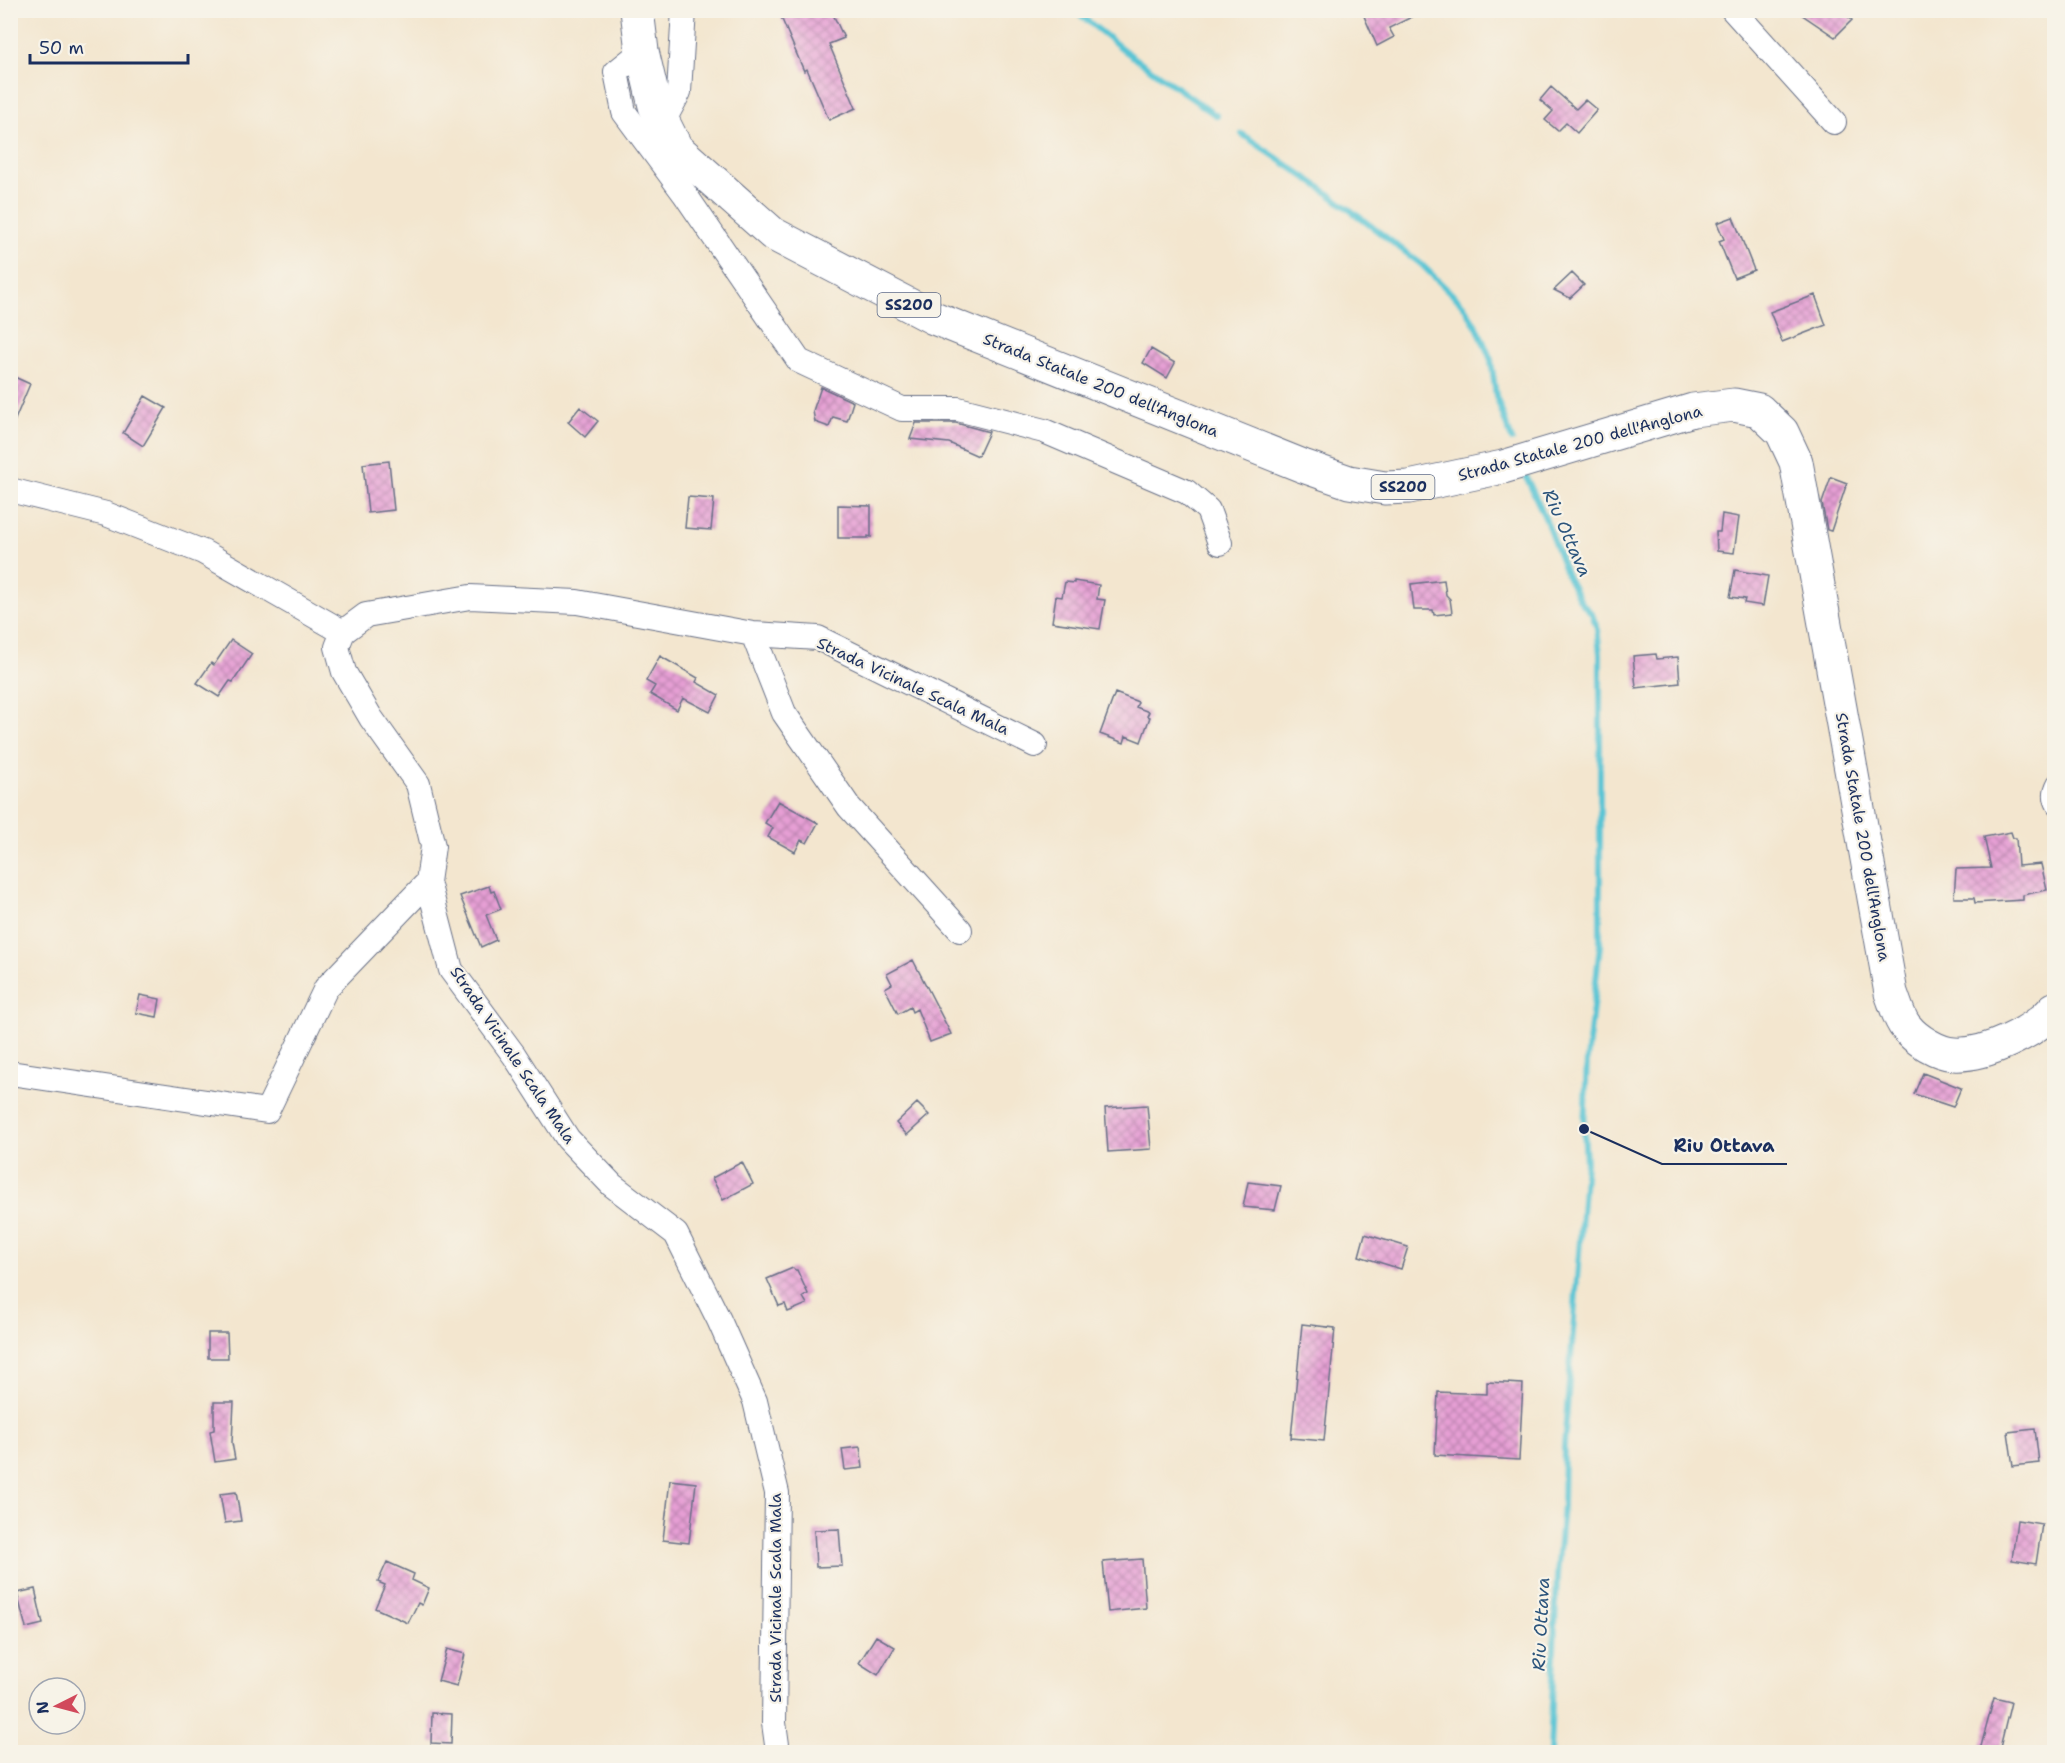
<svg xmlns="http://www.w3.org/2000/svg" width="2065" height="1763" viewBox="0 0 2065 1763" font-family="'Shantell Sans',sans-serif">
	<defs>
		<pattern id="building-cross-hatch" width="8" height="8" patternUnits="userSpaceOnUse" patternTransform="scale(1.5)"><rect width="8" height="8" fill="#e69fd4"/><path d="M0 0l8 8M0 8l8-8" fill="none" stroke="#ba82af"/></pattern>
	</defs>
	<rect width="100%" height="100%" fill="#f7f3e8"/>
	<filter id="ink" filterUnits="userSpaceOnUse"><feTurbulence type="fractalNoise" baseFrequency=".0167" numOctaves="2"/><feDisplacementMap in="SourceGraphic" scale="12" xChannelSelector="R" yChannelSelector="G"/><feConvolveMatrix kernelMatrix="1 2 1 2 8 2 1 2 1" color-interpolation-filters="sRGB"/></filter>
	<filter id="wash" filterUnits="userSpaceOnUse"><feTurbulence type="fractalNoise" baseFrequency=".008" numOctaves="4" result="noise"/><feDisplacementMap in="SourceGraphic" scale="24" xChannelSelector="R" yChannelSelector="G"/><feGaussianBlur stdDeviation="1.35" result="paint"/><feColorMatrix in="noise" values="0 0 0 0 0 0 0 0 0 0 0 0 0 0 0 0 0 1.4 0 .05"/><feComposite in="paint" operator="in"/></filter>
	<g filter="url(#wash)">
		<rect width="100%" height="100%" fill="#f3e6cf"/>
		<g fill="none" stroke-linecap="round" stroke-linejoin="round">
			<path stroke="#5ac5d4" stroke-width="6" d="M1074,10L1125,51L1217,116
				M1242,134L1321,188L1421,264L1464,306L1478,329L1491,360L1496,396L1512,440
				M1524,472L1546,520L1567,576L1581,602L1592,614L1597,628L1600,654V945L1587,1060L1584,1129L1586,1162L1564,1448L1563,1504L1557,1576L1550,1752"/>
		</g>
		<g id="blocks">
			<path fill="url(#building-cross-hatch)" d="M778,10H831L844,38L829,44L856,108L829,120L807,69L804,71Z
				M1376,10H1426L1389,28L1394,37L1377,46L1364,16Z
				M1795,10H1839L1852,20L1835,37Z
				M1551,87L1576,109L1585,100L1597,110L1577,133L1566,123L1558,131L1545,120L1553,111L1540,100Z
				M1733,217L1754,270L1734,278L1719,241L1724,239L1717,223Z
				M1572,273L1584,285L1570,298L1554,290Z
				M1815,295L1826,325L1782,342L1770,312Z
				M1151,349L1175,363L1167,378L1143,363Z
				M10,375L30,384L11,429H10Z
				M821,387L853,402L847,421L833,417L829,427L815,422L813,411Z
				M145,396L166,408L143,446L123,433Z
				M580,407L598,421L585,437L568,422Z
				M916,423H956L989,432L978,456L949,443L910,439Z
				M389,461L394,510L368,513L363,464Z
				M1831,477L1847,483L1831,531L1827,530L1822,503Z
				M688,497L714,499L711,530L685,528Z
				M838,505L871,506V537L868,536V538H838Z
				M1722,514L1739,517L1734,553L1717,551L1716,532H1720Z
				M1735,570L1768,576L1763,606L1744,603L1745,599L1730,597Z
				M1444,580L1446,595L1450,599L1452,613L1434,615L1433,610H1414L1411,584Z
				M1074,581L1099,585L1097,599L1105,600L1100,629L1052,622L1056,596L1062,597L1065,582L1074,583Z
				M231,640L252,654L233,682L230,681L219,697L197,683L211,663L214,665Z
				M1656,654L1657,659L1678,657L1680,683L1636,688L1633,656Z
				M660,656L698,678L696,682L719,695L710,712L683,698L677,710L650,694L655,686L646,681Z
				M1115,693L1138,702L1136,707L1149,712L1147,716L1150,717L1141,742L1126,736L1124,743L1100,734Z
				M778,801L818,823L807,843L801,840L795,852L768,837L773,828L765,823Z
				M2011,832L2013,838H2016L2018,866L2041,864L2047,890L2023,895V900L1975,903L1974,898H1954L1956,869L1991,868L1984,837Z
				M489,886L491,892L494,891L501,909L486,915L496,940L481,947L460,896Z
				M913,960L951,1034L930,1042L917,1009L912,1012L910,1007L898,1014L885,988L892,984L887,974Z
				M140,995L160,999L157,1017L136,1013Z
				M1923,1073L1961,1088L1953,1107L1914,1094Z
				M917,1103L929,1115L907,1135L896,1123Z
				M1147,1105L1151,1149L1108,1152L1105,1108Z
				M742,1162L753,1184L723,1200L712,1178Z
				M1248,1182L1281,1186L1275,1210L1243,1207Z
				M1365,1234L1408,1247L1401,1269L1359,1256Z
				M793,1268L795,1270H797L808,1294L803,1297L807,1304L788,1312L785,1304L779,1306L767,1279Z
				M1302,1324L1335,1328L1324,1441L1291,1438Z
				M208,1333H227L228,1358H208Z
				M1487,1382L1523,1384L1519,1460L1435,1455L1438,1392L1487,1394Z
				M214,1402H234L232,1443L235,1459L215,1462L210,1431L214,1430Z
				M2035,1429L2039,1463L2013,1466L2008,1432Z
				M860,1447L863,1468L845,1470L842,1449Z
				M670,1480L696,1483L689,1543L663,1540Z
				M236,1492L241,1521L225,1523L220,1494Z
				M2017,1520L2042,1524L2036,1564L2012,1560Z
				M839,1529L842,1566L816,1567L814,1530Z
				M1142,1559L1146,1608L1108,1612L1103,1562Z
				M387,1562L414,1574L412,1580L429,1588L422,1605L418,1603L408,1623L375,1608L385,1585L378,1582Z
				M35,1589L43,1624L26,1628L17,1593Z
				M876,1636L895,1647L878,1675L859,1663Z
				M447,1649L465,1654L457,1686L438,1681Z
				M1994,1698L2011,1702L1999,1752L1980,1750Z
				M432,1713L452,1714L451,1744L431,1743Z"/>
		</g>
	</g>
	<g filter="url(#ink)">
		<use href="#blocks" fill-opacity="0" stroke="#676f86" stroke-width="1.5"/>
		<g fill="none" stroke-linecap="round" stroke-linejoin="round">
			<g stroke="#676f86" stroke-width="14">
				<path id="lane" d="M2054,781C2049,790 2048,799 2054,808"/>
			</g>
			<g stroke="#676f86" stroke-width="26">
				<path id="street" d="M1733,10L1834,122
					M642,51L616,72L624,112L684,193L799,361L902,409H958L1044,431L1187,492L1208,510L1220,543
					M663,122L679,92L684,10
					M10,490L106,514L203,552L343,632
					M753,634L784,713L849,807L960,930
					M10,1073L267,1111L326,988L428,882
					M778,1752L774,1723L777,1493L755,1401L719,1320L676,1234L612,1185L568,1139L514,1055L451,970L428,882L433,846L418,784L371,718L344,672L337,647L343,632L366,615L470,597L577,602L753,634L818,638L1035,745"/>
			</g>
			<g stroke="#676f86" stroke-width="35">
				<path id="primary" d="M637,10L642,51L655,106L676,148L773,234L934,318L1303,466L1349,482L1385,488L1409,487L1503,467L1693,410L1734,405L1759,410L1782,432L1796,462L1891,993C1895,1003 1899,1019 1906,1027C1916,1040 1938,1053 1954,1054C1985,1056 2035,1032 2054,1009"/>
			</g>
			<use href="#lane" stroke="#fff" stroke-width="12"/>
			<use href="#street" stroke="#fff" stroke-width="24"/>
			<use href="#primary" stroke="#fff" stroke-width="33"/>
		</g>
	</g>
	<g text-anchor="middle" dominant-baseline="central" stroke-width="4.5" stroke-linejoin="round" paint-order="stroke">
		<g fill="#f7f3e8" stroke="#5d6a87" stroke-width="1.5">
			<rect x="877.5" y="293" width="63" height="24" rx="4.5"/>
			<rect x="1371.5" y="475" width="63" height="24" rx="4.5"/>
		</g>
		<g font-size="15" font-weight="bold" fill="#1b2f5e">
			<text x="909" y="305">SS200</text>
			<text x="1403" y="487">SS200</text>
		</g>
		<g font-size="16" fill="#1b2f5e" stroke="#f7f3e8">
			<text transform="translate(1101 385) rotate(22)">Strada Statale 200 dell'Anglona</text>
			<text transform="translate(1580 443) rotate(-15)">Strada Statale 200 dell'Anglona</text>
			<text transform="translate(913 686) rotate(25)">Strada Vicinale Scala Mala</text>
			<text transform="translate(1863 837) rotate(80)">Strada Statale 200 dell'Anglona</text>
			<text transform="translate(513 1055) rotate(56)">Strada Vicinale Scala Mala</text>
			<text transform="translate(775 1598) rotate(-90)">Strada Vicinale Scala Mala</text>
		</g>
		<g font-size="18" font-style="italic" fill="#2b547c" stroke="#f7f3e8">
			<text transform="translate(1567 533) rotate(66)">Riu Ottava</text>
			<text transform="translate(1541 1624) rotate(-87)">Riu Ottava</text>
		</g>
	</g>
	<path fill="none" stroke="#1b2f5e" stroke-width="2" d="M1584 1129L1662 1164H1787"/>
	<circle fill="#1b2f5e" stroke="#f7f3e8" stroke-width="2" cx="1584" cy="1129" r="6"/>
	<g font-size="18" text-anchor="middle" font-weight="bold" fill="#1b2f5e" stroke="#f7f3e8" stroke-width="4.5" stroke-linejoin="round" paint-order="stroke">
		<text x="1724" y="1152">Riu Ottava</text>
	</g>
	<rect width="2065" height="1763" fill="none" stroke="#f7f3e8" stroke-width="36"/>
	<g transform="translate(57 1706) rotate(264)"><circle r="28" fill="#f7f3e8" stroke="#9fa5b1" stroke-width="1.5"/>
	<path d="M0-4.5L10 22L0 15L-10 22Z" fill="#d1495b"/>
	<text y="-9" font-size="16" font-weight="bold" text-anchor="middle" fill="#1b2f5e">N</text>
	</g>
	<path d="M30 54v9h158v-9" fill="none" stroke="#1b2f5e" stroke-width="3"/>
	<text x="39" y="54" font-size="18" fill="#1b2f5e" stroke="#f7f3e8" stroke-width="4.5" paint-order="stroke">50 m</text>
</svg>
